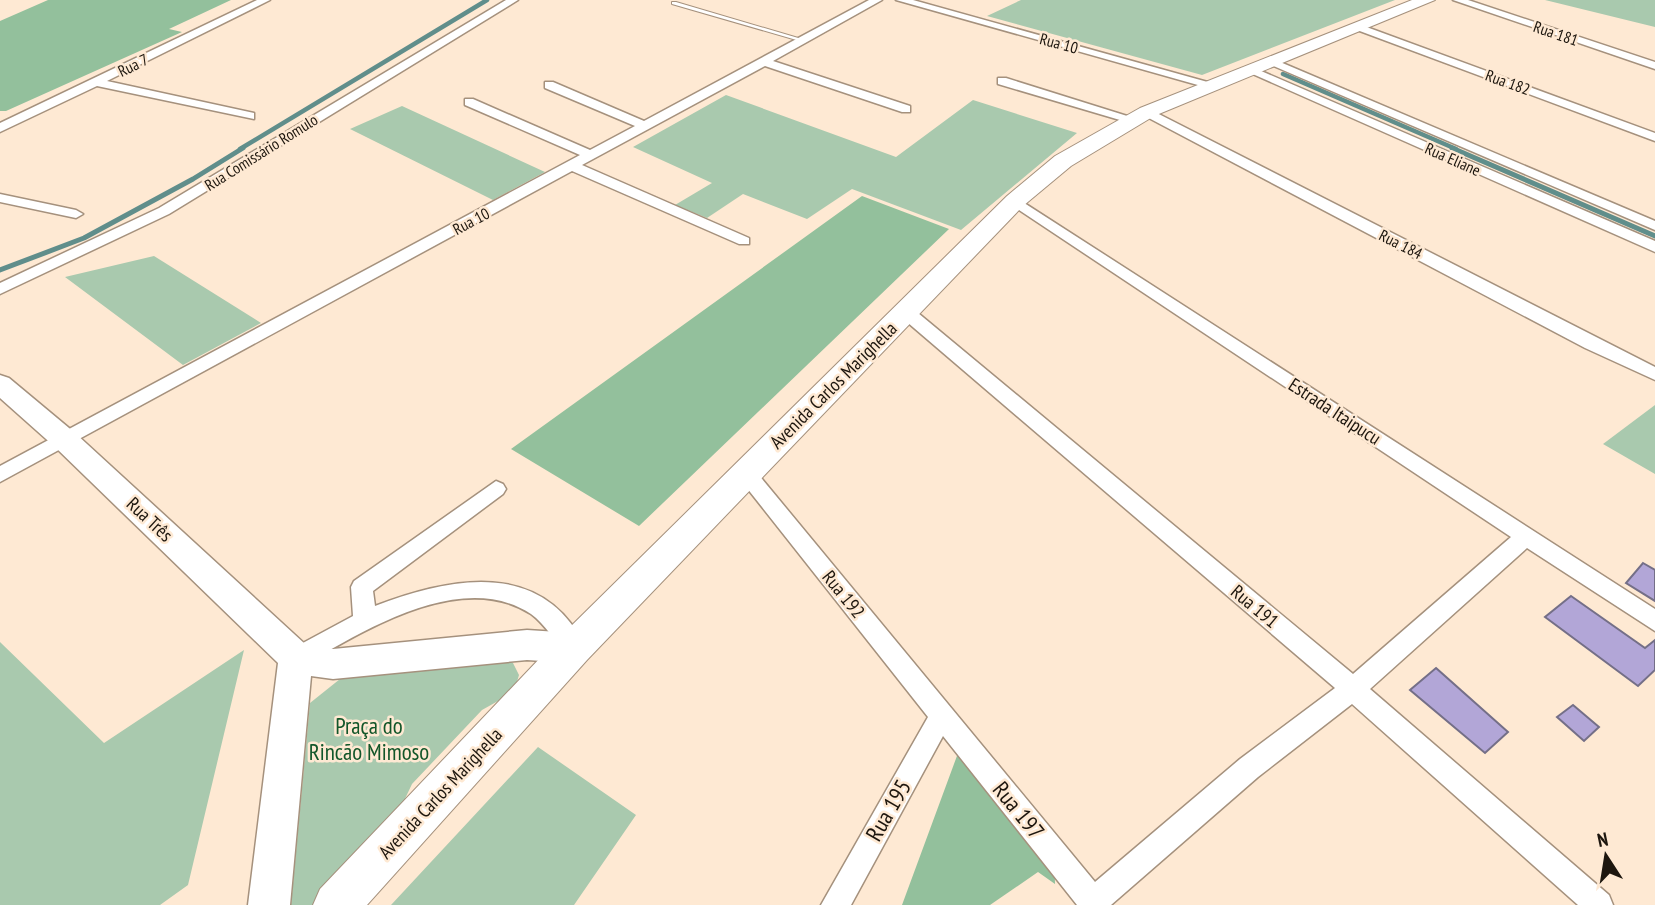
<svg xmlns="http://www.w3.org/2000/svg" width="1655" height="905" viewBox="0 0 1655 905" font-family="'PT Sans Narrow',sans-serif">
	<rect width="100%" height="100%" fill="#fee9d3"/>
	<path fill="#a9c9ae" d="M1021,0H1395L1202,75L987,16Z
		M1545,0H1655V27Z
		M726,95L896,157L973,100L1077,133L961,230L852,189L807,219L743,194L707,218L675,205L712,183L633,147Z
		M402,106L545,172L493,200L350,129Z
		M154,256L261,323L183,365L65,277Z
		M1655,405V474L1603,444Z
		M0,642L104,743L244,650L188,885L160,905H0Z
		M496,658L513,663L519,675L514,692L482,710L412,784L394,822L317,905H291L310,703L340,679Z
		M538,747L636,815L574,905H391Z"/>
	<path fill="#93c09c" d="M48,0H231L169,29L182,32L6,111H0V21Z
		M862,196L949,229L639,526L511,449Z
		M961,745L1054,843L1055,884L1038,872L990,905H902Z"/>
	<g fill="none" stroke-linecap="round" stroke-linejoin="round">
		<path stroke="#608e8b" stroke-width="4.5" d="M1283,74L1456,149
			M240,149L487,0"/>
		<path stroke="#608e8b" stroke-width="5" d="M1452,148L1655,236
			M0,270L84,238L193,179L243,148"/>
	</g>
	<path fill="#b2a6d7" stroke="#746f87" stroke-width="2" d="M1643,563L1655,570V601L1626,583Z
		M1571,596L1645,648L1655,640V670L1638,686L1545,617Z
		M1436,668L1508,732L1485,753L1410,690Z
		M1573,705L1599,727L1584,741L1557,717Z"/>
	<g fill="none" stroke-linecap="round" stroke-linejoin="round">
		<g stroke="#a5917d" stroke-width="2">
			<path id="lane" d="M672,2H676L805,40L800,41L672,4Z"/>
		</g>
		<g stroke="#a5917d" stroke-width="3">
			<path id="street" d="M257,0H270L107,81L254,113V119L97,86L0,132V123Z
				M506,0H518L169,214L0,294V283L159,208Z
				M869,0H882L773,61L910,106V112H902L765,66L582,165L749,238V244H739L572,171L0,482V466L580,155L465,105V99H473L590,150L635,126L545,88V82H553L644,121Z
				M896,0H913L1222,86L1212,89Z
				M1453,0H1468L1655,62V69Z
				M1361,25L1655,133V141L1357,30L1356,28Z
				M1273,59L1655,221V230L1269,64V60Z
				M1252,67L1655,241V252L1248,72L1246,70Z
				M998,78H1006L1140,120L1130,123L998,84Z
				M1147,108L1655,367V380L1585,348L1143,115L1141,112Z
				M0,194L76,210L83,214L76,218L0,202Z
				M1015,197L1655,609V631L1527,548L1370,689L1609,895L1613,905H1578L1352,704L1258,777L1111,905H1077L943,736L851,905H821L928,717L739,478L736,473L739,468H753L1095,882L1240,759L1335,688L900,316L898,312L900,308H912L1353,674L1511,537L1010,204V198Z
				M496,481L503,484L506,489L503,494L373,591L375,606C450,577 543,558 586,648L582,655L574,658L566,655C555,641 545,624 531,614C462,569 365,630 304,665L296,668L288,665L284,658L288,651L353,616L351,587L354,581Z"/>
		</g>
		<g stroke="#a5917d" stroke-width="3">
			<path id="secondary" d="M0,375L9,378L75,433L305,644L333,649L527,630L574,633L586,638L591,648L586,658L574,663L527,660L333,679L311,676L290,905H248L278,663L55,447L0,398Z"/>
		</g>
		<g stroke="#a5917d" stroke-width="2">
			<path id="primary" d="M1412,0H1435L1154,116L1071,166L1023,206L587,660L367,905H313L320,889L561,636L1007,196L1055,156L1140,108Z"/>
		</g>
		<use href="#lane" fill="#fff" fill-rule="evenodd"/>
		<use href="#street" fill="#fff" fill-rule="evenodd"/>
		<use href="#secondary" fill="#fff" fill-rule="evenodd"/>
		<use href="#primary" fill="#fff" fill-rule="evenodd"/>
	</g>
	<g text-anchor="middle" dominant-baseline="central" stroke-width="5" stroke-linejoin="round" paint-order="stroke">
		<g font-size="16" fill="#1d160e" stroke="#fee9d3">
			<text transform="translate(1556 33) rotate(19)">Rua 181</text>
			<text transform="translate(1059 43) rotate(15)">Rua 10</text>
			<text transform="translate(133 65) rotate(-26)">Rua 7</text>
			<text transform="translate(1508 82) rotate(20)">Rua 182</text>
			<text transform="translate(261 152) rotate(-32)">Rua Comissário Romulo</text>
			<text transform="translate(1453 159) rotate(24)">Rua Eliane</text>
			<text transform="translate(471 221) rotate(-28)">Rua 10</text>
			<text transform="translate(1401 244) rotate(27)">Rua 184</text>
		</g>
		<g font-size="19" fill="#1d160e" stroke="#fee9d3">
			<text transform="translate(833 385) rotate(-45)">Avenida Carlos Marighella</text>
			<text transform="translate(1335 411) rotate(33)">Estrada Itaipucu</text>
			<text transform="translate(150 519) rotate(43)">Rua Três</text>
			<text transform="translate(844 594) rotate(51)">Rua 192</text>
			<text transform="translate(1255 606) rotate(40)">Rua 191</text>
			<text transform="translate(440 793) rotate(-47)">Avenida Carlos Marighella</text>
		</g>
		<g font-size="23" fill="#125629" stroke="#fee9d3">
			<text x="369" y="725">Praça do<tspan x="369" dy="26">Rincão Mimoso</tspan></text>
		</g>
		<g font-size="23" fill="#1d160e" stroke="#fee9d3">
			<text transform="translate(888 810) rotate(-60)">Rua 195</text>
			<text transform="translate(1019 810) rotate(51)">Rua 197</text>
		</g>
	</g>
	<g transform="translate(1606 856) rotate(348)" stroke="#fee9d3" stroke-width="5" paint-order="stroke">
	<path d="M0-5L12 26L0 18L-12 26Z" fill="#1d160e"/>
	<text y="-10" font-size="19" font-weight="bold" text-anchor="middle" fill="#1d160e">N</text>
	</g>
</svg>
